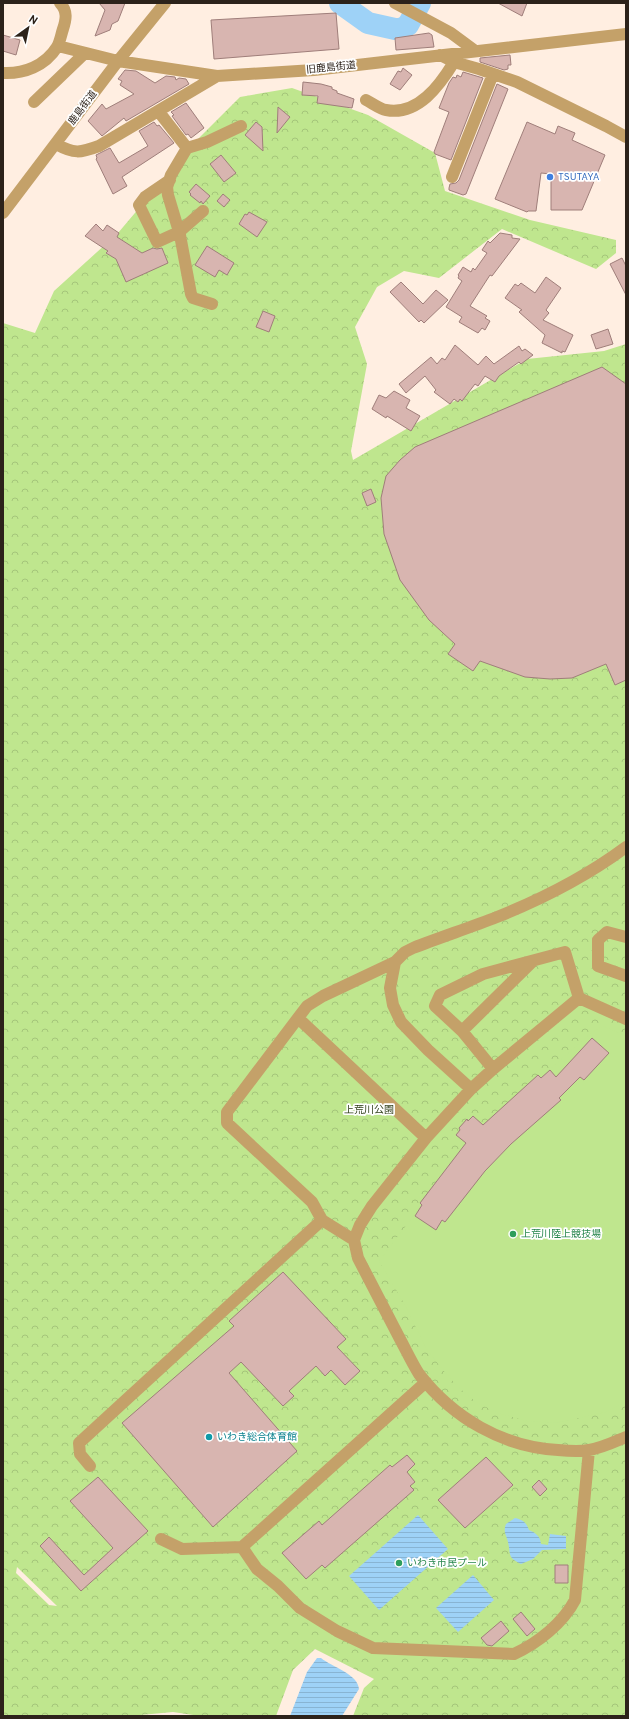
<svg xmlns="http://www.w3.org/2000/svg" width="629" height="1719" viewBox="0 0 629 1719" font-family="Overpass,'Noto Sans JP',sans-serif">
	<defs>
		<pattern id="forest-crowns" width="20" height="18" patternUnits="userSpaceOnUse"><rect width="20" height="18" fill="#bfe68e"/><path d="M2 6a3 3 0 1 1 6 0M12 15a3 3 0 1 1 6 0" fill="none" stroke="#a4c57a"/></pattern>
		<pattern id="water-rules" width="6" height="5" patternUnits="userSpaceOnUse"><rect width="6" height="5" fill="#9ed2f7"/><path d="M0 2.5h6" fill="none" stroke="#88b4d3"/></pattern>
	</defs>
	<rect width="100%" height="100%" fill="#ffeee1"/>
	<path fill="url(#forest-crowns)" fill-rule="evenodd" d="M292,88L368,115L435,153L445,191L530,220L616,240V253L596,269L502,229L439,278L404,271L377,287L355,327L367,364L351,451L353,460L527,359L604,351L626,344V1716H353L364,1688L374,1679L315,1649L293,1670L276,1716H200L173,1712L130,1716H3V323L35,333L54,291L118,233L194,143L240,97ZM17,1567L57,1606L49,1605L16,1573Z"/>
	<path fill="#bfe68e" d="M603,1026L626,1036V1402L606,1412L555,1423L527,1421L498,1413L476,1402L458,1387L442,1369L426,1348L405,1305L379,1261L457,1159L539,1079L591,1033Z"/>
	<path fill="url(#water-rules)" d="M418,1515L448,1549L379,1610L349,1576Z
		M515,1518C523,1520 526,1522 529,1530C536,1533 540,1536 541,1544L548,1545L550,1534L566,1536V1549L542,1550L533,1559L521,1564C507,1557 511,1555 508,1542C506,1534 503,1532 506,1524Z
		M473,1575L494,1600L458,1632L436,1608Z
		M317,1658H321C332,1667 358,1674 359,1689L342,1716H290L307,1672Z"/>
	<g fill="none" stroke-linecap="round" stroke-linejoin="round">
		<path stroke="#9ed2f7" stroke-width="22" d="M340,3L368,23L395,29H401L408,25L420,3"/>
	</g>
	<path fill="#d8b5b0" stroke="#9f7e7a" d="M99,3H125L118,21L112,24L110,30L95,36L105,10Z
		M498,3H527L522,16Z
		M336,13L339,49L214,59L211,20Z
		M429,33L432,35L434,47L396,50L395,38Z
		M3,35L20,40L16,55L3,51Z
		M510,55L511,65H508V69L504,70L480,62V58Z
		M403,68L412,75L400,90L390,84L398,71L401,72Z
		M125,70L136,71L155,83L166,76L175,77L176,80L179,78L186,79L189,84L126,121L124,118L102,136L88,121L102,104L106,109L134,94L120,85L122,81L118,79Z
		M463,72L483,78L451,160L435,154L434,152L449,112L439,108L449,83L453,77L456,78L457,75L461,77Z
		M303,82L321,84L332,87V89L337,91V93L354,99L352,108L317,103L318,96L302,95Z
		M497,84L508,89L466,194L463,195L449,190V188L450,184L456,183L459,180Z
		M186,103L204,128L191,138L188,134L186,135L172,116L174,115L171,112Z
		M278,107L290,117L277,133Z
		M154,122L157,126L159,125L174,143L122,177L127,186L113,194L96,159L97,158L96,155L110,148L119,163L148,146L139,131Z
		M256,122L262,127L263,151L245,135Z
		M527,122L555,134L558,126L575,133L572,140L605,155L582,210H551V174L541,173L536,211H528L527,212L495,199Z
		M221,155L236,173L224,182L210,164Z
		M196,184L210,196L203,204L201,201L200,203L190,195L191,194L189,192Z
		M223,194L230,200L224,207L217,201Z
		M249,212L267,222L257,237L239,224L245,214L247,215Z
		M96,224L103,231L107,225L119,233L117,237L142,253L153,248L157,249L162,248L168,263L126,282L116,259L106,253L108,251L85,236Z
		M500,233L512,235V238L520,239L492,276L490,275L470,306L487,316L485,318L490,321L485,330L482,328L478,333L459,322L462,317L446,307L462,281L458,278L459,276L458,275L463,267L471,272L473,268L475,270L487,253L482,250L488,241L490,243Z
		M207,246L234,263L227,275L219,270L215,277L195,265Z
		M622,258L626,266V295L610,264Z
		M546,277L561,288L546,310L549,313L543,320L573,335L565,352L562,351V353L542,343L545,335L519,312L521,310H522L505,298L515,284L518,286L521,283L535,293Z
		M401,282L423,304L436,290L448,300L424,323L421,320L419,322L390,292Z
		M263,311L275,316L269,332L256,327Z
		M608,329L613,344L596,349L591,335Z
		M455,345L478,365L486,356L494,364L519,346L522,351L525,349L533,355L521,364L519,362L499,376L495,382L485,376L478,386L475,384L462,401L460,399L458,402L454,399L450,404L434,392L436,390L425,376L406,393L399,384L431,357L437,364L442,358L445,360Z
		M602,367L626,384V680L615,685L606,664L572,678L550,679L525,677L480,661L473,671L448,654L455,644L429,620L400,580L384,534L381,498L386,476L400,460L415,447Z
		M394,391L410,400L406,408L420,416L411,431L387,416L386,418L372,409L379,395L386,398Z
		M371,489L376,502L367,506L362,493Z
		M592,1038L609,1053L584,1080L580,1077L559,1098L561,1100L511,1144L485,1171L445,1222L442,1220L436,1230L415,1216L422,1205L420,1203L466,1143L456,1135L460,1130L459,1128L467,1119L468,1121L473,1116L483,1125L538,1075L541,1078L550,1070L556,1077Z
		M283,1272L346,1339L337,1347L360,1371L345,1385L331,1370L325,1376L316,1366L289,1391L294,1396L283,1406L241,1362L229,1373L297,1451L213,1527L122,1423L234,1326L229,1321Z
		M407,1455L415,1464L407,1472L415,1482L410,1486L414,1490L325,1568L322,1565L306,1579L282,1553L319,1521L322,1525L390,1465L392,1467Z
		M486,1457L513,1485L465,1528L438,1500Z
		M98,1477L148,1531L81,1591L40,1546L49,1537L84,1575L113,1548L70,1501Z
		M539,1480L547,1489L540,1496L532,1487Z
		M555,1565H568V1583H555Z
		M521,1612L535,1629L527,1636L513,1619Z
		M501,1621L509,1631L492,1646L487,1645L481,1638Z"/>
	<g fill="none" stroke-linecap="round" stroke-linejoin="round">
		<path stroke="#c4a169" stroke-width="12" d="M395,3L451,33L474,50
			M58,46L118,61L217,76
			M440,55L454,62L479,69L517,82L606,126L626,137
			M3,73C24,74 45,66 57,47C60,42 61,35 63,29C66,20 68,11 60,3
			M366,100C372,103 380,109 386,110C418,116 440,85 454,62
			M34,102L85,53
			M159,112L187,148
			M56,144C74,154 80,153 99,146L217,76L314,70L626,34
			M452,177L493,74
			M170,180L145,197L139,205L157,242L179,232L203,211
			M3,213L118,61L165,3
			M212,304L193,298L191,294L180,235L168,195L167,187L171,175L187,148L207,142L241,126
			M626,937L607,932L598,940V966L626,976
			M579,998L493,1069L471,1089L426,1138L372,1206L360,1225L354,1240L358,1258C372,1285 386,1312 400,1339C406,1350 412,1363 419,1374C453,1418 503,1447 558,1450C568,1451 579,1452 589,1450C602,1448 614,1442 626,1437
			M298,1018L426,1138
			M462,1031L532,962
			M493,1069L462,1031L435,1006L440,995L483,974L565,952L579,998L626,1019
			M471,1089L428,1050L401,1022L393,1005L390,988L395,962L405,952L413,948C441,937 469,928 497,917C542,899 587,876 626,847
			M354,1240L322,1220L312,1202L227,1123V1112L307,1006L323,996L395,962
			M90,1466L80,1454L79,1443L322,1220
			M161,1539L182,1549L242,1547L426,1382
			M242,1547L257,1569L278,1586L300,1608L337,1631L373,1648L514,1654C538,1643 563,1623 575,1600L589,1450"/>
	</g>
	<circle fill="#3f7fe0" stroke="#fff" stroke-width="1.5" cx="550" cy="177" r="4"/>
	<g fill="#2e9e5b" stroke="#fff" stroke-width="1.5">
		<circle cx="513" cy="1234" r="4"/>
		<circle cx="399" cy="1563" r="4"/>
	</g>
	<circle fill="#0f9aa8" stroke="#fff" stroke-width="1.5" cx="209" cy="1437" r="4"/>
	<g text-anchor="middle" dominant-baseline="central" stroke-width="3.5" stroke-linejoin="round" paint-order="stroke">
		<g font-size="10" fill="#2c221a" stroke="#fff">
			<text transform="translate(331 68) rotate(-6)">旧鹿島街道</text>
			<text transform="translate(83 108) rotate(-53)">鹿島街道</text>
		</g>
		<g font-size="10" fill="#366cbe" stroke="#fff" text-anchor="start">
			<text x="558" y="177">TSUTAYA</text>
		</g>
		<g font-size="10" fill="#2f3e19" stroke="#fff">
			<text x="369" y="1110">上荒川公園</text>
		</g>
		<g font-size="10" fill="#27864d" stroke="#fff" text-anchor="start">
			<text x="521" y="1234">上荒川陸上競技場</text>
			<text x="407" y="1563">いわき市民プール</text>
		</g>
		<g font-size="10" fill="#0d838f" stroke="#fff" text-anchor="start">
			<text x="217" y="1437">いわき総合体育館</text>
		</g>
	</g>
	<rect width="629" height="1719" fill="none" stroke="#2c221a" stroke-width="8"/>
	<g transform="translate(28 28) rotate(33)" stroke="#ffffff" stroke-width="3" paint-order="stroke">
	<path d="M0-3L7 15L0 10L-7 15Z" fill="#2c221a"/>
	<text y="-6" font-size="11" font-weight="bold" text-anchor="middle" fill="#2c221a">N</text>
	</g>
</svg>
